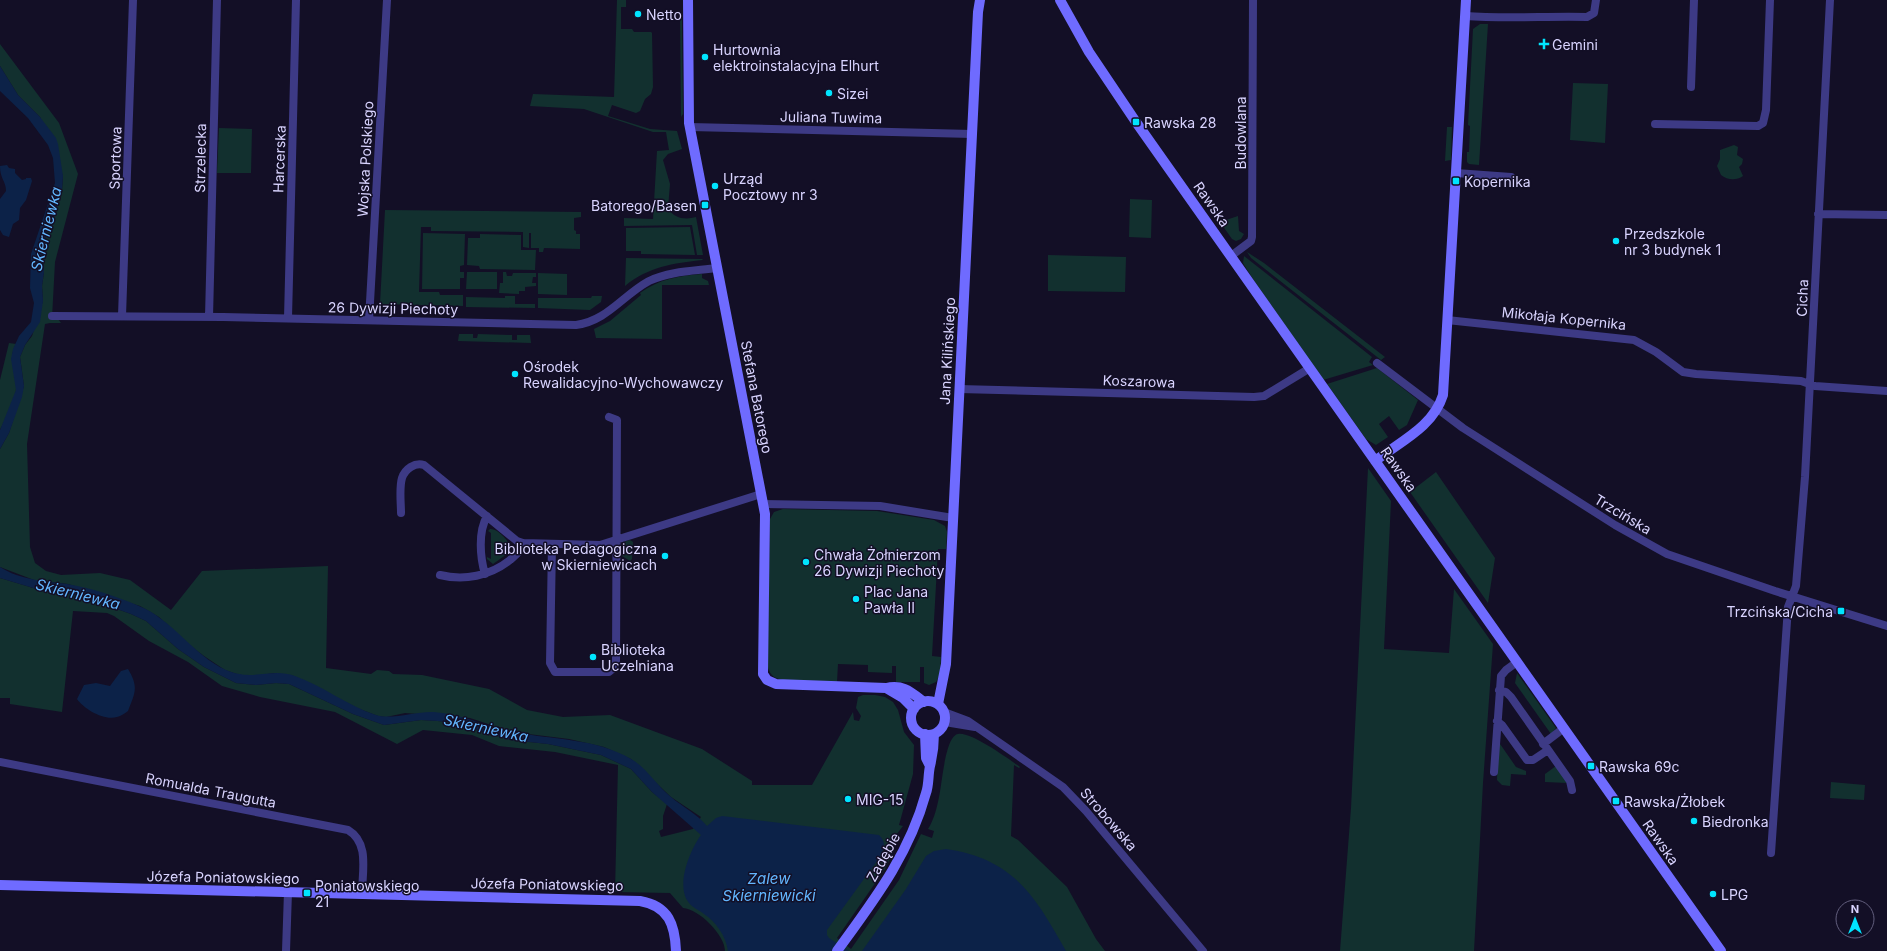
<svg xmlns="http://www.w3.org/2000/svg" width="1887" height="951" viewBox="0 0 1887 951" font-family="Inter,sans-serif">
	<rect width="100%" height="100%" fill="#130f26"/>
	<path fill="#12302f" d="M617,0H626V7H621V29H632L634,32H651L652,33L653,87L651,94L645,99L640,111L636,113L612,105L608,116L650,129L677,131L682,149L668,154L663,160L670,184L668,208C674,219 686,220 696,217L703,255H697L692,225L624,226V218L653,219L657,151L669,150L666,132H653L584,109L530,106L533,94L614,97Z
		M680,14L682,20L683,114L681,117Z
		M1480,24H1488L1479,165L1469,164L1467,162V152H1469L1470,126L1468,125L1473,29Z
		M0,44L59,123L78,174L55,262L52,318L58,319L61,323H50L45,324L27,444L30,547L35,563L46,571L61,575L100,573L130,580L171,610L202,571L328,566L326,668L371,674L377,670L389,671L393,674L422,675L489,689L527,710L563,717L610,715L702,749L752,781V785H812L853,712L854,720L859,721L861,716L856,708L858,697L863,695H875L885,697L893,702L898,710L904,732L914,745L913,774L899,825L903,826L896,835L895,849L885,869L837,938L851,949L899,880L921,834L932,838L934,831L928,829C934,820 937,807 939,797C942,785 945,736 958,734C970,731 1009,759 1020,767L1019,768L1014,765L1011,836L1018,840L1067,887L1096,939L1105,951H725C725,935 699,909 683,908L670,893L615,892L618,765L555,752L499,746L472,735L423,730L397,744L335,712L260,697L222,686L188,662L149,641L114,616L107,613L73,611L62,712L10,704V698H0V578L40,590L78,595L131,614L146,621L178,649L204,667L236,683L256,685L276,683L289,684L353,714L384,725L421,720L438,721L455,723L511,740L548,744L601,755L631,769L652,792L667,804L663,816V829L659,831L661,837L693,829L701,817L671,797L631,759L604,747L569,739L512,732L470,718L405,713L386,717L378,716L357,708L294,676L274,673L250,677L237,674L225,670L204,656L184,641L159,617L140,606L68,584L34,580L0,567V449L9,433L24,386L20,357L25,345L32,336L43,301L42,286L44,272L41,250L62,190L63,176L40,117L18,95L0,66Z
		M1573,83L1608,84L1605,143L1570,140Z
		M1447,127H1452L1451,160L1445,161Z
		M219,128L252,129L251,173H217Z
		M1734,145L1738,147L1737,155L1743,159L1742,164L1739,167L1743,176C1736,181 1727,180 1721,175L1717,166L1720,159V150Z
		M1130,199L1152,200L1151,238L1129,237Z
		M385,210L581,212V217L574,218V230L576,231V234H580V249L544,248L543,252H539V248H531V233H529V248L523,247V232L431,231V227H421L419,292H439L440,295H463V306L380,304Z
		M1238,216L1239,231L1244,234L1241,239L1236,241L1232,239L1220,222Z
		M690,227L695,255L641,254V251H626V228Z
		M423,233L465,234L464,265L460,266V272H464V278H460V289H422Z
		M480,234L521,235V250H536L535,270L480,269L479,266L467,265L468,238H480Z
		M1247,252L1264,263L1385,357L1381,360L1251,258Z
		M1048,255L1126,257L1125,292L1048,291Z
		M1244,256L1372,357L1369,362L1373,365L1323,380L1251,276L1243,263Z
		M626,258L702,259L703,260C673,263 648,267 625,286Z
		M467,272H497V289H466Z
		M503,272H506L507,276H512L513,273H536V277H533L532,283H536V286L525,287V291H519V294L499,293L500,283H503Z
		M538,273L567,274V295L538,294Z
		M702,274V278L708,281L709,285H662V339L596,338L594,329L610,321L641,295L640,293C659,279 679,276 702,274Z
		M505,296H515V304H535V308L466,307V297L505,298Z
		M592,296H602L601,302L590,310L538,308V298H591Z
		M459,334H473V338H477L478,334L512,335V340H517V335H530L531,343L458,341Z
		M9,343L16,344C7,358 17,374 16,389C16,400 5,420 0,430V380Z
		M1377,368L1418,400L1407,425L1399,430L1389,416L1379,424L1388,437L1376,445L1366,439L1327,384Z
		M1368,468L1391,501L1384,649L1449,653L1454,589L1493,644L1483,783L1474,951H1340L1351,808Z
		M1436,472L1495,558L1488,603L1410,492Z
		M783,509L877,511L934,520L945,526L947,532L946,549H938L932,656L941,657L940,675L936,682L929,685L924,683V667H920V682H896V666H892V673L868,672V665L838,664L837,682C823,682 790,683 779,679C771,677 768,670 767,663L770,519L774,512Z
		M490,529C497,528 508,540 511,547L507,554L493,564L487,559V557L491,559V533L488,531Z
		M630,540L633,542L632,559L630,561L622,556L620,550L624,542Z
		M1517,673L1556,728L1551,734L1515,683Z
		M1498,741L1516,767L1526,771V775L1511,774L1510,786L1502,785L1497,780Z
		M1556,766L1568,783L1545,782V774Z
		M1831,782L1865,785L1864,800L1830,798Z"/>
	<path fill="#0c2248" d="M0,66L18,95L40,117L56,138L58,144L63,176L62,190L41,250L44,272L42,286L43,301L40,322L25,345L20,357L24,386L22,397L9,433L0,449V430L16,390L11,359L13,349L19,336L31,322L34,303L30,288L31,254L55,183L53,158L48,145L28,118L0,91Z
		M7,165L9,168L15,169V173L22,180L26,179V178H31L32,181L26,200L20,208L19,220L13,224L9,237L3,235L0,230V199L6,191C6,181 0,179 0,166Z
		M0,567C20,580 44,581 67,584C91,588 116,596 139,606C172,619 193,655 226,670C253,682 271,667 295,676C323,686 348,706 376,715C391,720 417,711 434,712C462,714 487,727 514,732C553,740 596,738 631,759C647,768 657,786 671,797C683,807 697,814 707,826L716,818L722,816L879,835C885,841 885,846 882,854L827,930V935L829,938L849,951H728C726,936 716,922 704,914C699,910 693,908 689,903C675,886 690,850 701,835L652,792L631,769L601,755L548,744L511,740L455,723L438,721L421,720L384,725L353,714L289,684L276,683L256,685L236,683L204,667L178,649L146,621L131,614L78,595L40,590L0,578Z
		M128,669C139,687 135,693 128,711C125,713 121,716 117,717C104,721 84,709 77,699L84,685L96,683L110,686L121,671Z
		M946,849C1014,859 1035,896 1066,951H862L906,889L926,856L934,851Z"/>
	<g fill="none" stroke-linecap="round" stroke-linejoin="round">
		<path stroke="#3d3a85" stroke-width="8" d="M1465,16C1506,19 1546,16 1587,17L1594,13L1596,0
			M1691,87L1694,0
			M1655,124L1758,126L1763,123L1766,110L1770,0
			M690,127L972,134
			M1456,173L1511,177
			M1818,214L1887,215
			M1231,256L1251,241L1252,237L1253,0
			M52,316L223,317L576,325C607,321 623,295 649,281C670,271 695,271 717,268
			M122,316L133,0
			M209,317L217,0
			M288,318L296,0
			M369,320L387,0
			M1447,320L1634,340L1656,352L1683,372L1696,374L1801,381L1815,386L1887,391
			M1377,363L1463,428L1615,525L1667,554L1775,591L1887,626
			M959,389L1254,397L1264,396L1310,368
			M763,504L880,506L953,518
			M401,513C401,503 399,488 402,478C405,469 415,462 424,465L517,541L523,543L600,545L761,494
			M552,544L550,663L555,672H609L614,668L616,663L617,420L609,417
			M485,574C480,557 478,532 487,516
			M440,575C464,581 490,576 510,560C516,555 521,551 523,543
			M1499,690L1506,692L1511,697L1570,781L1572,790
			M944,712L968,721L1063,787L1086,811L1203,951
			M1497,721L1502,725L1527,760H1533L1548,750
			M945,722L975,727
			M1543,744L1564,728
			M0,762L348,830C370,843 362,872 362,894
			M1494,772L1501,676L1506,670L1517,662
			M1771,853L1788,607L1796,586L1805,477L1830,0
			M286,951L288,892"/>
		<path stroke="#6f6bff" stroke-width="10" d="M688,0L689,123L765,514L763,674L767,680L776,684L886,688C903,684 911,692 924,702
			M1060,0L1089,52L1136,122L1721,951
			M1375,461C1401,441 1433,427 1443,395L1466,0
			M886,688L903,698L914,709
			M911 718a17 17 0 1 1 34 0a17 17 0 1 1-34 0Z
			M938,704L946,664L978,12L980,0
			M925,734L926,758L930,766
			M0,885L640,901C669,906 675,925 676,951
			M837,951C874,900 909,855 926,793C929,785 928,775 930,766C933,754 934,746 934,734"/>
	</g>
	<g fill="#00e5ff" stroke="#130f26" stroke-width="1.5">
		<circle cx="638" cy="14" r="4"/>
		<path d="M1542 38h4v4h4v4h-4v4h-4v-4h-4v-4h4z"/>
		<circle cx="705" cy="57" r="4"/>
		<circle cx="829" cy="93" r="4"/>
		<rect x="1132" y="118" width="8" height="8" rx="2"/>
		<rect x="1452" y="177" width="8" height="8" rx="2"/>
		<circle cx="715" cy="186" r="4"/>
		<rect x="701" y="201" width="8" height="8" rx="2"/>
		<circle cx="1616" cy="241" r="4"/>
		<circle cx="515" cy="374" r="4"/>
		<circle cx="665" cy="556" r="4"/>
		<circle cx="806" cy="562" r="4"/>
		<circle cx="856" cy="599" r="4"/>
		<rect x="1837" y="607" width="8" height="8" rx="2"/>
		<circle cx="593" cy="657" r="4"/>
		<rect x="1587" y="762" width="8" height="8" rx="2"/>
		<circle cx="848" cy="799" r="4"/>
		<rect x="1612" y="797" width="8" height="8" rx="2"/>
		<circle cx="1694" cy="821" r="4"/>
		<rect x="303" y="889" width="8" height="8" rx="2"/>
		<circle cx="1713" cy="894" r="4"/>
	</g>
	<g text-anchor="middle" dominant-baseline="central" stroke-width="3" stroke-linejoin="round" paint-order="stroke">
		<g font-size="14" fill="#d9d4ff" stroke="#130f26" text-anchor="start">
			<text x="646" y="14">Netto</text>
			<text x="1552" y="44">Gemini</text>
			<text x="713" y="49">Hurtownia<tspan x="713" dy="16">elektroinstalacyjna Elhurt</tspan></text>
			<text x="837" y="93">Sizei</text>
			<text x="1144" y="122">Rawska 28</text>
			<text x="723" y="178">Urząd<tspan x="723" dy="16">Pocztowy nr 3</tspan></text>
			<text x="1464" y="181">Kopernika</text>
			<text x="697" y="205" text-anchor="end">Batorego/Basen</text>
			<text x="1624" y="233">Przedszkole<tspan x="1624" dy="16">nr 3 budynek 1</tspan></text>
			<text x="523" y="366">Ośrodek<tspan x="523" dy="16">Rewalidacyjno-Wychowawczy</tspan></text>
			<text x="657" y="548" text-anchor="end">Biblioteka Pedagogiczna<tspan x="657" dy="16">w Skierniewicach</tspan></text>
			<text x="814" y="554">Chwała Żołnierzom<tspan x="814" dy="16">26 Dywizji Piechoty</tspan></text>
			<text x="864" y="591">Plac Jana<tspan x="864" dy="16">Pawła II</tspan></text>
			<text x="1833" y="611" text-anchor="end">Trzcińska/Cicha</text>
			<text x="601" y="649">Biblioteka<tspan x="601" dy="16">Uczelniana</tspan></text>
			<text x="1599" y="766">Rawska 69c</text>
			<text x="856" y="799">MIG-15</text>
			<text x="1624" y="801">Rawska/Żłobek</text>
			<text x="1702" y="821">Biedronka</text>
			<text x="315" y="885">Poniatowskiego<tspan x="315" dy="16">21</tspan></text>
			<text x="1721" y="894">LPG</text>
		</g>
		<g font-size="14" fill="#d9d4ff" stroke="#130f26">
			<text transform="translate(831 117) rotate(1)">Juliana Tuwima</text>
			<text transform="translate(1240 133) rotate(-90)">Budowlana</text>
			<text transform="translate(115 158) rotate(-88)">Sportowa</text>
			<text transform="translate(200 158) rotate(-89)">Strzelecka</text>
			<text transform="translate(279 159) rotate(-88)">Harcerska</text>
			<text transform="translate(365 159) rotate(-87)">Wojska Polskiego</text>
			<text transform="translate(1212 204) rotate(55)">Rawska</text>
			<text transform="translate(1802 298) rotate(-88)">Cicha</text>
			<text transform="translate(393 308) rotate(1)">26 Dywizji Piechoty</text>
			<text transform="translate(1564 318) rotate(6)">Mikołaja Kopernika</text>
			<text transform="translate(947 351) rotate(-87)">Jana Kilińskiego</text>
			<text transform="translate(1139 381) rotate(2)">Koszarowa</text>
			<text transform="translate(757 397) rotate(79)">Stefana Batorego</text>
			<text transform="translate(1399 469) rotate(55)">Rawska</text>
			<text transform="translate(1623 514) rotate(31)">Trzcińska</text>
			<text transform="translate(211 790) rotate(11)">Romualda Traugutta</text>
			<text transform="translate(1109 819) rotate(49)">Strobowska</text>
			<text transform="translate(1661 842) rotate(55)">Rawska</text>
			<text transform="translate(883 857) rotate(-61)">Zadębie</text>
			<text transform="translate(223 877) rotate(1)">Józefa Poniatowskiego</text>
			<text transform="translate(547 884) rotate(1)">Józefa Poniatowskiego</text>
		</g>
		<g font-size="15" font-style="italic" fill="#62b6ff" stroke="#130f26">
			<text transform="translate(46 229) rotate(-76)">Skierniewka</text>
			<text transform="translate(78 594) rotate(14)">Skierniewka</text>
			<text transform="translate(486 728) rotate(12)">Skierniewka</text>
			<text x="769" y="878">Zalew<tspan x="769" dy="17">Skierniewicki</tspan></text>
		</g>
	</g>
	<g transform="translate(1855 919)"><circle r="19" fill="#130f26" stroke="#625e7d"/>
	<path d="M0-3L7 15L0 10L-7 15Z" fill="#00e5ff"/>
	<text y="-6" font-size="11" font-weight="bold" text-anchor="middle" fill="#d9d4ff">N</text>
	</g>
</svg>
